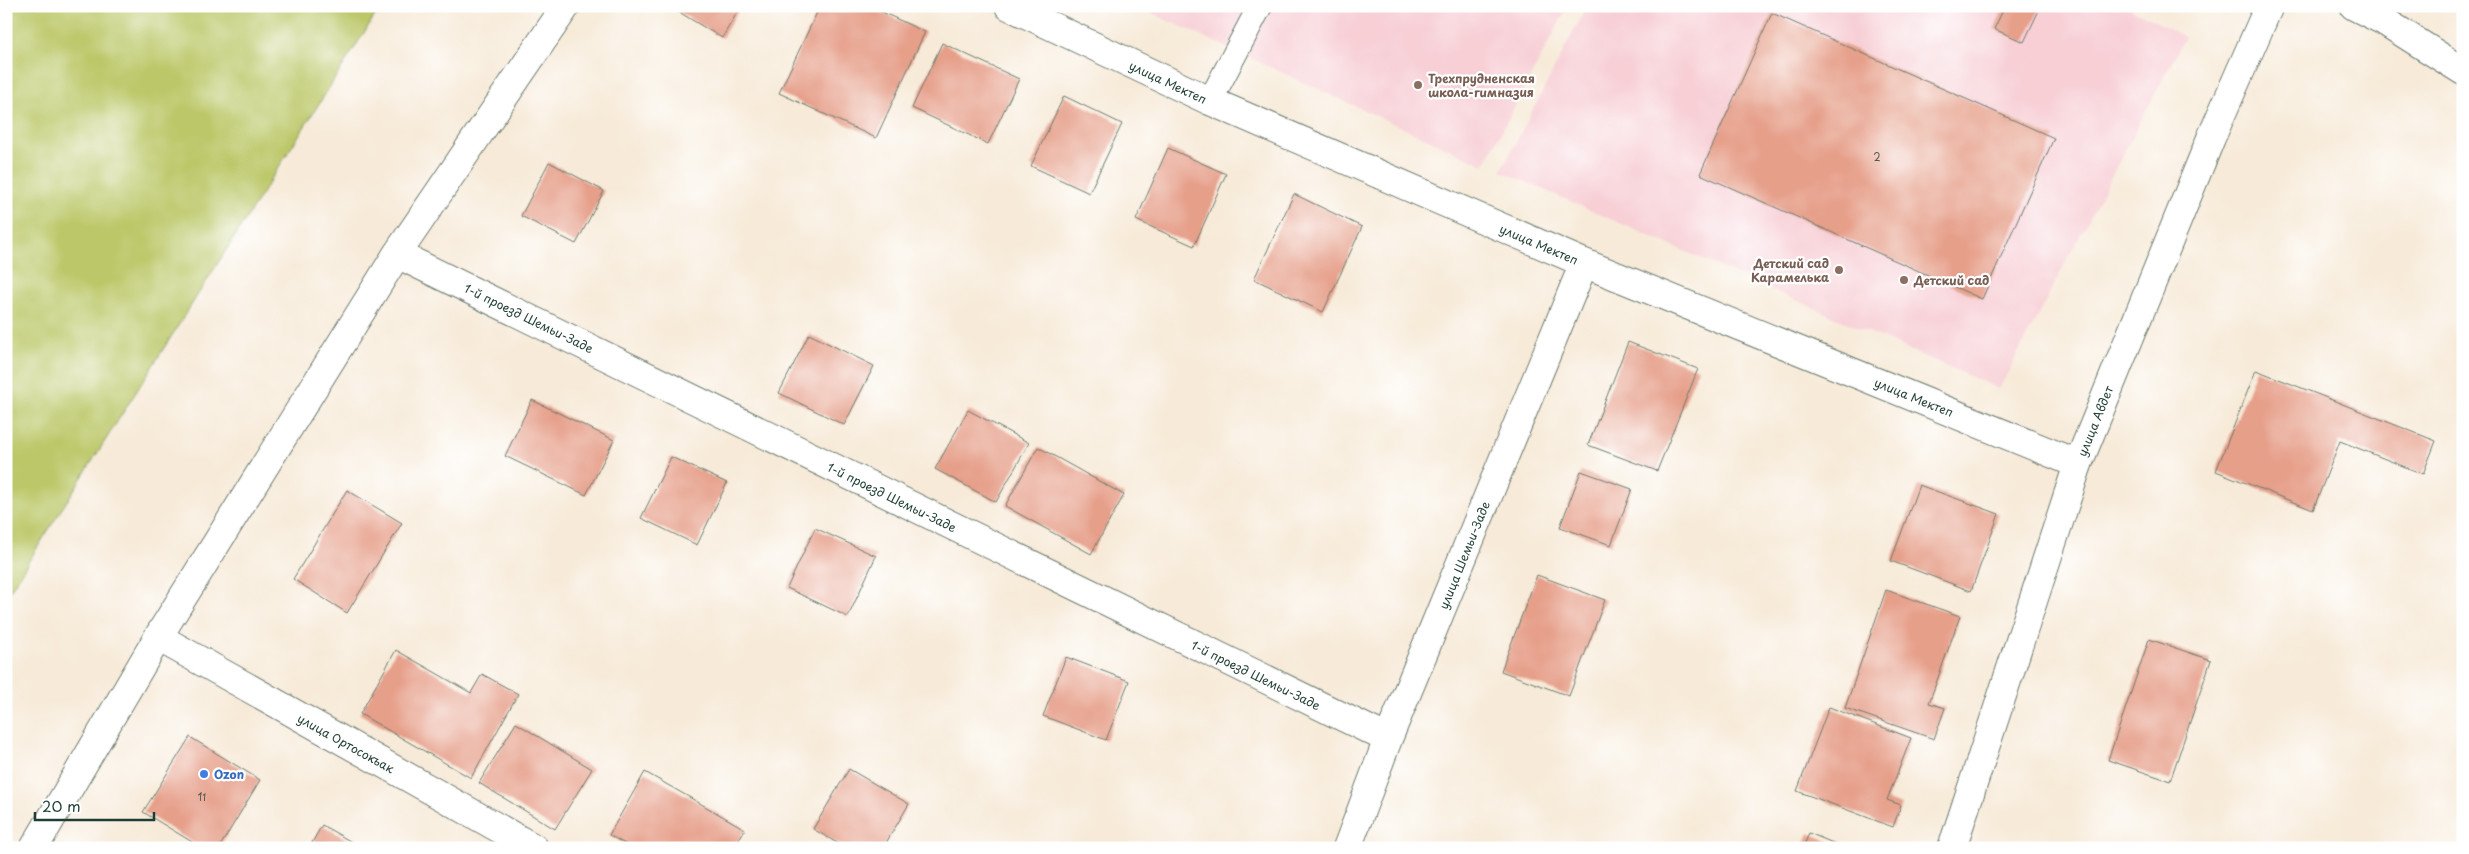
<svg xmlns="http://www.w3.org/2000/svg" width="2469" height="854" viewBox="0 0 2469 854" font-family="'Playpen Sans',sans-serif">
	<rect width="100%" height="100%" fill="#fff"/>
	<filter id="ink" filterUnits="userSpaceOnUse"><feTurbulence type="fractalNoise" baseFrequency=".02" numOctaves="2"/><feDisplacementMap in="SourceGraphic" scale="10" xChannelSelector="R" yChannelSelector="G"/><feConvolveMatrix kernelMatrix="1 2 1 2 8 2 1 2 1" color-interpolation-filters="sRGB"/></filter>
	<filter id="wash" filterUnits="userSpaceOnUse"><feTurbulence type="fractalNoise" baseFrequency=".0096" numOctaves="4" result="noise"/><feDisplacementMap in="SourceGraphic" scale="20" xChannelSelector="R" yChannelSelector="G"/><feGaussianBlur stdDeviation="1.12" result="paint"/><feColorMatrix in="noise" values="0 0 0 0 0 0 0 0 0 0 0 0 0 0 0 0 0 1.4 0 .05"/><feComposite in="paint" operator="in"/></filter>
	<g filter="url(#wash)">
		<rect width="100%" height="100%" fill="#f7ead8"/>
		<path fill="#f7cfd5" d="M1136,6H1568L1484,165Z
			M1587,6H2126L2185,37L1999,389L1501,171Z"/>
		<path fill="#bbc768" stroke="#6d824e" d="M6,6H381L6,597Z"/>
		<g id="blocks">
			<path fill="#e69f89" d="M669,6H741L722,38Z
				M820,6H869L925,32L876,138L779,93Z
				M2005,6H2041L2024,42L1994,29Z
				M1772,13L2054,138L1982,299L1700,174Z
				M942,43L1019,79L988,144L912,108Z
				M1064,96L1122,124L1089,193L1031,166Z
				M1168,148L1226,174L1194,246L1136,220Z
				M549,162L604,191L576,244L521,216Z
				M1294,194L1362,227L1323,312L1254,279Z
				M809,334L874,366L844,425L779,393Z
				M1628,342L1698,369L1657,471L1588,445Z
				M2256,370L2436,441L2423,474L2340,441L2313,510L2216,471Z
				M532,400L614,440L586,495L505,456Z
				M968,410L1029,443L996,502L935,469Z
				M1038,447L1124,495L1091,554L1005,506Z
				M671,457L727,483L697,545L641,518Z
				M1581,471L1632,489L1611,545L1560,527Z
				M1919,485L1999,514L1971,591L1891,561Z
				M347,490L402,523L347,613L293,579Z
				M815,528L876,556L848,617L787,588Z
				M1537,575L1605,600L1569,696L1501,671Z
				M1886,590L1960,616L1929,703L1945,708L1934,739L1845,708Z
				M2149,639L2211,660L2170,781L2108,760Z
				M396,650L471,693L482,674L518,694L471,778L360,714Z
				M1066,657L1129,681L1106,740L1043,716Z
				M1829,707L1911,738L1887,800L1901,805L1893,827L1797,791Z
				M516,723L592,769L555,829L479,783Z
				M190,737L260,780L219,848H202L143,812Z
				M849,769L909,804L883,848H846L813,829Z
				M645,772L745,829L734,848H632L609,835Z
				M322,825L362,848H309Z
				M1809,833L1845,848H1803Z"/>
		</g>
	</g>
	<g filter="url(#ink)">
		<use href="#blocks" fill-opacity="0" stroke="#6b7a6d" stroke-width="1"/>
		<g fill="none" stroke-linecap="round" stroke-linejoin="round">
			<g stroke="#6b7a6d" stroke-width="26">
				<path id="pedestrian" d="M1210,101L1260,6"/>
			</g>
			<g stroke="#6b7a6d" stroke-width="30">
				<path id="minor" d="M397,254L1388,739
					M158,637L534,848
					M34,848L158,637L397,254L566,6
					M1347,848L1388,739L1584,263
					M1952,848L2078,464"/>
			</g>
			<g stroke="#6b7a6d" stroke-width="30">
				<path id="tertiary" d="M1009,6L1210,101L1584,263L2078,464L2211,138L2269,6
					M2354,6L2384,21L2463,71"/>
			</g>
			<use href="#pedestrian" stroke="#fff" stroke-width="24"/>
			<use href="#minor" stroke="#fff" stroke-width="28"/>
			<use href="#tertiary" stroke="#fff" stroke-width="28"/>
		</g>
	</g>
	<g fill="#8d6e63" stroke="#fff" stroke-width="2">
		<circle cx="1418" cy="85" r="5"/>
		<circle cx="1839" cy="270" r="5"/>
		<circle cx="1904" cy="280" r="5"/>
	</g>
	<circle fill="#3f7fe0" stroke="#fff" stroke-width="2" cx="204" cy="774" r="5"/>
	<g text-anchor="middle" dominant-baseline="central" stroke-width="4.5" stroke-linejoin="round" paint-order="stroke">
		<g font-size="10" fill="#515649">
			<text x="1877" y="156">2</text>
			<text x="202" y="796">11</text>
		</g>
		<g font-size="12" font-weight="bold" fill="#785e54" stroke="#fff" text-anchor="start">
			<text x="1428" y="78">Трехпрудненская<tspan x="1428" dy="14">школа-гимназия</tspan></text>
			<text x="1829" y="263" text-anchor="end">Детский сад<tspan x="1829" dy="14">Карамелька</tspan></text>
			<text x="1914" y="280">Детский сад</text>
		</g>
		<g font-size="12" fill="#1f3d34" stroke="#fff">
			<text transform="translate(1168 82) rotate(25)">улица Мектеп</text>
			<text transform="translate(1539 244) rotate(23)">улица Мектеп</text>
			<text transform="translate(529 318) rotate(26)">1-й проезд Шемьи-Заде</text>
			<text transform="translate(1914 397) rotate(22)">улица Мектеп</text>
			<text transform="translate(2095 421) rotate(-68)">улица Авдет</text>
			<text transform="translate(892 497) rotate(26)">1-й проезд Шемьи-Заде</text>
			<text transform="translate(1464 555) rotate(-68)">улица Шемьи-Заде</text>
			<text transform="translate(1256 675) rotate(26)">1-й проезд Шемьи-Заде</text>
			<text transform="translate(346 743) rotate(29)">улица Ортосокъак</text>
		</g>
		<g font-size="12" font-weight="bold" fill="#366cbe" stroke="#fff" text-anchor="start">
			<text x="214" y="774">Ozon</text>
		</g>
	</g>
	<rect width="2469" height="854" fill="none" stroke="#fff" stroke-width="25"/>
	<path d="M35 812v8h119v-8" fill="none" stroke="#1f3d34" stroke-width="2.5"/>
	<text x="42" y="812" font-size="15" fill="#1f3d34" stroke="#ffffff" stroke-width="4" paint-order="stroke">20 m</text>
</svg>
